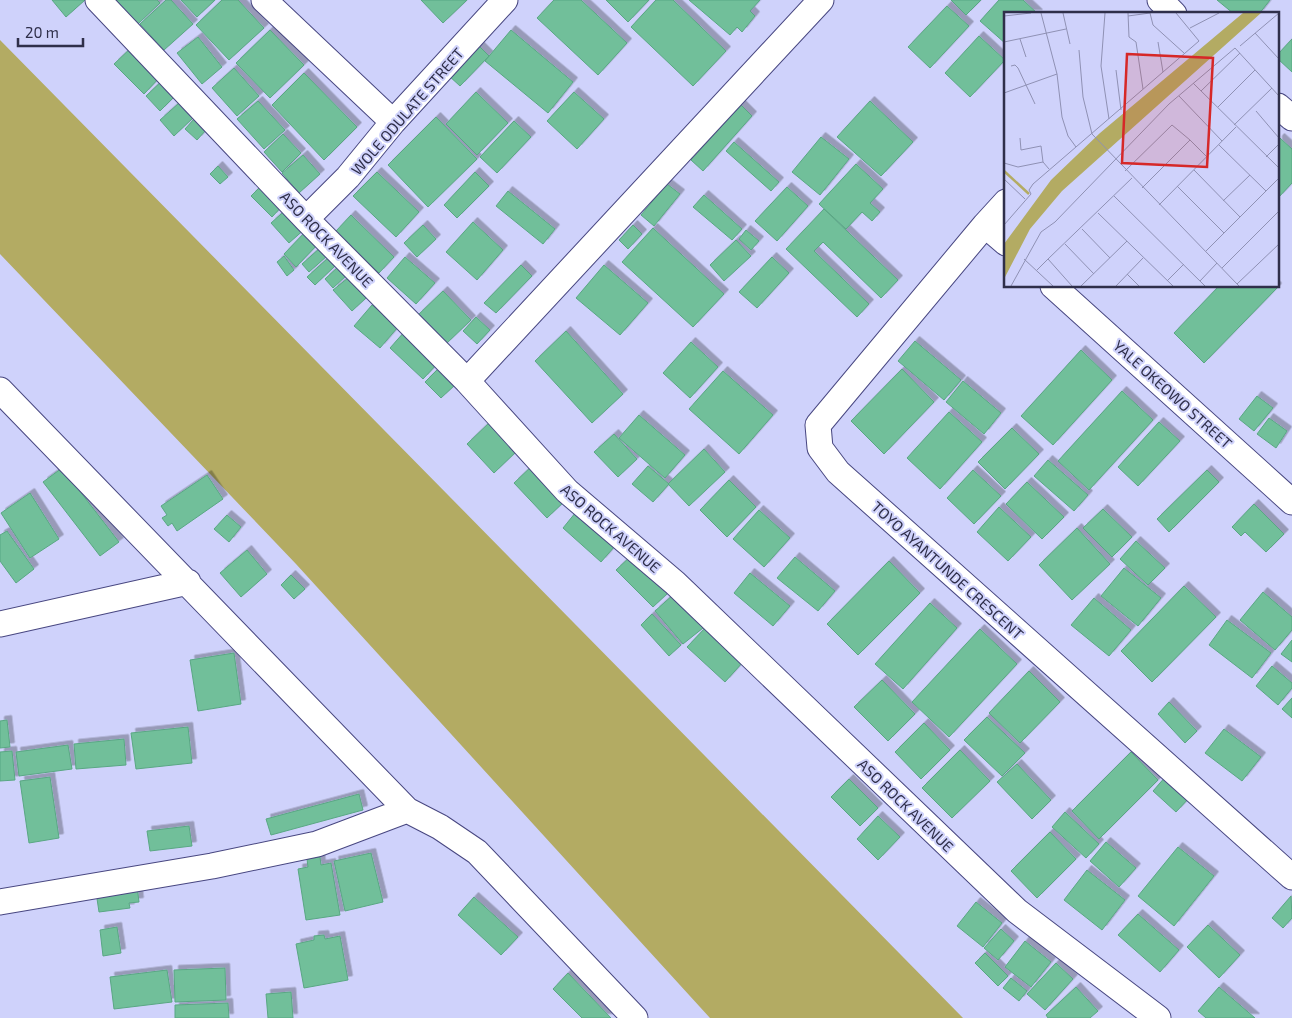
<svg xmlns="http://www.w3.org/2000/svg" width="1292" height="1018" viewBox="0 0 1292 1018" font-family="'Exo 2',sans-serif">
	<defs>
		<filter id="shadow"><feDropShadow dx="4.5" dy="-4.5" stdDeviation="0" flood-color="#0004"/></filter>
	</defs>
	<rect width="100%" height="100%" fill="#cfd2fb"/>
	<path fill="#b3ab63" d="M0,40L963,1018H710L296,564L0,254Z"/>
	<path fill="#71bf9a" stroke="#59a783" filter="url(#shadow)" d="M52,0H85L66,17Z
		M114,0H157L160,3L138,24Z
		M166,0H171L193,24L164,50L140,24Z
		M181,0H215L197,17Z
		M222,0H238L264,28L229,60L196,25Z
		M421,0H467L443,23Z
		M554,0H581L627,43L598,75L537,18Z
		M606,0H649L628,22Z
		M656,0H673L726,51L693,86L631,27Z
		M689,0H760L750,11L755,16L742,32L737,27L730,35Z
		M951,0H981L966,15Z
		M999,0H1023L1038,14H1006V44L980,21Z
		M1217,0H1270L1259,14H1234Z
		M947,6L969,26L930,68L908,47Z
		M270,30L304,65L270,98L236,63Z
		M511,30L573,82L548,113L485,61Z
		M979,36L1005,60L970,97L945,73Z
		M198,37L222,67L202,84L177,53Z
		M1292,39V72L1278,59V54Z
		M477,44L489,56L460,86L448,75Z
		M133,46L162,75L144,94L114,64Z
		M234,68L259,96L237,116L212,88Z
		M304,73L357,127L324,160L272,105Z
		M165,78L179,92L160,111L146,96Z
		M476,92L508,123L477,155L446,124Z
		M574,92L604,119L577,149L547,121Z
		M258,101L285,130L264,149L237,119Z
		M870,101L913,142L881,176L837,137Z
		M179,103L193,118L174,136L160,120Z
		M741,105L752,116L703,171L691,160Z
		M436,117L477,159L428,207L388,165Z
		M194,119L206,130L197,140L185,129Z
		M514,121L531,137L497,173L480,157Z
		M283,134L301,153L282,172L264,152Z
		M821,137L849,159L820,195L792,172Z
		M1280,138L1292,149V183L1278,198V140Z
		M734,142L779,182L771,191L726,151Z
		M303,155L320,174L299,193L282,173Z
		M856,164L883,189L870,203L880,212L872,221L862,212L846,229L819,204Z
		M218,166L228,177L220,184L210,174Z
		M377,172L419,212L396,237L353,196Z
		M475,172L489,186L457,218L444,205Z
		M265,182L285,203L272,217L251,196Z
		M667,184L680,194L654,226L641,215Z
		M787,187L808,206L777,241L755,221Z
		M508,191L555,229L543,244L496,206Z
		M704,195L742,229L732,240L693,207Z
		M289,207L307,227L289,243L271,223Z
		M824,209L898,280L881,298L823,242L814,251L869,304L857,317L786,249Z
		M351,215L394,257L379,273L336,231Z
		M473,222L503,250L477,280L446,252Z
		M423,225L436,239L417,257L404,243Z
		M633,225L642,234L628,249L619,240Z
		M653,228L724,294L693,327L622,262Z
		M307,230L319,243L296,267L284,254Z
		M746,230L759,241L751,250L739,239Z
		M736,240L751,256L724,281L710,265Z
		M320,248L327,256L309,272L302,264Z
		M284,256L294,270L287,276L277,262Z
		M405,257L435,283L416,304L387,278Z
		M772,257L789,273L757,308L739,292Z
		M328,258L335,266L315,285L307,277Z
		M521,265L532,276L496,313L484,303Z
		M604,265L648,303L620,335L576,298Z
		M339,266L347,275L333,288L325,279Z
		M348,278L366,298L352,311L333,290Z
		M1219,286H1276L1277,288L1204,363L1174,333Z
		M443,291L471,320L446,344L418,315Z
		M372,305L398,327L380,348L354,326Z
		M476,317L490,330L477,344L463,331Z
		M406,330L439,362L423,379L390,348Z
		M566,331L623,394L592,423L535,361Z
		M915,341L961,380L944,400L898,361Z
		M691,342L718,367L690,398L663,373Z
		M1081,350L1112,380L1053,445L1021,416Z
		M439,368L455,385L441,398L425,382Z
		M902,369L934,402L884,454L851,421Z
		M723,371L773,415L739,454L689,409Z
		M963,381L1001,413L984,434L946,402Z
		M1122,391L1153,420L1089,490L1058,461Z
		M1257,396L1273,408L1254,431L1239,419Z
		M949,412L982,442L940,489L907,458Z
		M639,415L685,455L665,478L619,438Z
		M1269,418L1287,431L1276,448L1257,434Z
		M491,421L518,450L494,473L467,444Z
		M1159,422L1180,441L1138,486L1118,467Z
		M1012,428L1039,454L1005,489L978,462Z
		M614,434L637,459L618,477L594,452Z
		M704,449L725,472L689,506L668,484Z
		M1048,460L1088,495L1074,511L1034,476Z
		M534,464L567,499L547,518L514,483Z
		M648,466L669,484L653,502L632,484Z
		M62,468L119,542L100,556L43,482Z
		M973,470L1001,496L974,524L947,498Z
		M1207,470L1219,482L1169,532L1157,519Z
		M207,475L223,499L177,531L172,523L168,526L162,518L167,515L161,506Z
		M729,480L756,507L727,537L700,510Z
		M1027,482L1064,517L1042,539L1006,504Z
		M30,493L59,539L30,558L1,513Z
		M1254,504L1284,534L1266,552L1245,532L1241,536L1232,527Z
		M999,507L1031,537L1008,561L977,532Z
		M1103,509L1132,537L1112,557L1083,528Z
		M759,510L790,538L764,567L733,539Z
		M576,512L615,546L601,562L563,528Z
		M227,515L241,527L229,542L214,529Z
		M1077,528L1110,564L1072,600L1039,565Z
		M7,531L34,569L16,583L0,561V535Z
		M1136,541L1165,568L1148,585L1120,559Z
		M247,550L267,574L241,597L220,573Z
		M632,555L668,593L653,607L616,570Z
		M795,557L835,591L818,611L777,578Z
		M889,561L920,593L858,655L827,624Z
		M1124,568L1161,598L1138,626L1101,596Z
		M750,573L790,606L773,626L734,593Z
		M291,575L305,589L294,599L281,585Z
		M1184,586L1216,617L1152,682L1121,651Z
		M1263,592L1292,617V630L1275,650L1240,620Z
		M674,594L703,628L683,644L655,611Z
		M1094,598L1131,630L1109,656L1071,625Z
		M930,603L957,628L903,689L875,664Z
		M652,614L681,645L669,656L641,625Z
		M1227,620L1271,653L1252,678L1209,645Z
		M706,627L743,662L725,682L687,647Z
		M980,629L1017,664L949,737L912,702Z
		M1292,640V662L1281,654Z
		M234,653L241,704L198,711L190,660Z
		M1272,666L1292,683V688L1278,705L1256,686Z
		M1029,671L1060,702L1020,743L989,713Z
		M882,680L915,714L888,741L854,707Z
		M1292,698V718L1282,709Z
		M1169,702L1197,731L1185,743L1158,714Z
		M987,717L1025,753L1002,776L964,740Z
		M7,720L10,747L0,748V721Z
		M924,723L950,750L921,779L895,752Z
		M188,727L192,763L136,769L131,733Z
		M1224,729L1261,757L1242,781L1205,753Z
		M124,739L126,765L76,769L74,744Z
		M68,745L72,769L19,776L16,752Z
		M960,750L990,781L952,818L922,788Z
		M12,751L15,780L0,781V752Z
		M1131,752L1158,780L1099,839L1072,811Z
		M1017,764L1051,800L1032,819L997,782Z
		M1167,775L1190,797L1176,812L1153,791Z
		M50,777L59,838L29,843L20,781Z
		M849,779L878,808L860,826L831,797Z
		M359,794L363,810L271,835L266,819Z
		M1065,812L1099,844L1086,858L1052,827Z
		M878,816L900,837L878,860L857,839Z
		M189,826L192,846L150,851L147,831Z
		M1050,832L1076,859L1037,898L1011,871Z
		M1106,842L1136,868L1119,887L1090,861Z
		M1178,847L1214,876L1174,926L1138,896Z
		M371,853L383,902L345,911L334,861Z
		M320,857L321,865L331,863L340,915L306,920L298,869L308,867L307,859Z
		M1087,870L1125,900L1102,930L1064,900Z
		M137,886L139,902L129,903L130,908L99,912L96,892Z
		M1291,896L1292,918L1283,928L1272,918Z
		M474,897L518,937L501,955L458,915Z
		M976,902L1002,923L983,947L957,926Z
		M1138,914L1179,950L1160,972L1118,935Z
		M1208,925L1240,955L1219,978L1187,947Z
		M117,927L121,953L103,956L100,930Z
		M1001,929L1014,941L998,960L984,948Z
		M324,935L325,939L340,936L348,980L304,988L296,944L314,940V936Z
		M1025,941L1051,962L1031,987L1005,967Z
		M985,953L1008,976L998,986L975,963Z
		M1056,963L1073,979L1045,1010L1027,994Z
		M225,968L226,1000L175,1002L174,970Z
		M167,970L172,1002L114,1009L110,977Z
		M568,973L611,1018H582L553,989Z
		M1011,978L1027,991L1019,1001L1003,988Z
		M1076,987L1098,1011L1090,1018H1048L1046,1015Z
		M1219,987L1255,1018H1206L1198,1011Z
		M291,992L293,1018H268L266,994Z
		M228,1003L229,1018H175V1005Z"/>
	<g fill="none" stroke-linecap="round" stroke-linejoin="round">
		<g stroke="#484781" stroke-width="27">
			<path id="street" d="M98,0L306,219L467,381L567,491L675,583L1017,911L1158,1018
				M264,0L393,122
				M1160,0L1174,14
				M1278,106L1292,118
				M1006,202L985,225L1006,243
				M306,219L348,177L393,122L505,0
				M985,225L818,425L820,448L838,472L1292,877
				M1053,286L1292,502
				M467,381L821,0
				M0,390L407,810L440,827L477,852L635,1018
				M0,624L188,582
				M0,902L212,866L317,844L407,810"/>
		</g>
		<use href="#street" stroke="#fff" stroke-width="25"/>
	</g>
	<g text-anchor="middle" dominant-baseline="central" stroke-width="4" stroke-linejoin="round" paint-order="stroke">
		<g font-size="15" fill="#2f2f4a" stroke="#cfd2fb">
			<text transform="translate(407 111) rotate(-49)">WOLE ODULATE STREET</text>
			<text transform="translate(327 239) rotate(46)">ASO ROCK AVENUE</text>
			<text transform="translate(1173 394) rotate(42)">YALE OKEOWO STREET</text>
			<text transform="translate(611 528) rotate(41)">ASO ROCK AVENUE</text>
			<text transform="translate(948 570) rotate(42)">TOYO AYANTUNDE CRESCENT</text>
			<text transform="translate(906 805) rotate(44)">ASO ROCK AVENUE</text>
		</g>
	</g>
	<g transform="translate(1004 12)">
		<rect width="275" height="275" fill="#cfd2fb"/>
		<path d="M239,1H257L58,179L26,217L0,267V232L47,168L96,121Z" fill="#b3ab63"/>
		<path fill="none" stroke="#b3ab63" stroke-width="2.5" d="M0,159L25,182"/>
		<path fill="none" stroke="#8f91b4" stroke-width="1" d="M37,1L53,62L58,105L64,124L72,135M59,1L66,32M101,1L97,54L105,107M124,1L125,25L132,30L139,77M0,4L27,1M124,4L146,1L149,13L180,41M186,16L215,1M251,21L275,47M16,27L22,45M0,30L62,17M154,30L159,60M236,34L275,1M75,38L79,85L88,122L235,274M7,54L11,53L14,56L31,92M112,58L117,98M189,71L275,156M197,79L236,41M0,81L53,62M175,84L218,129M214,95L251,58M252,99L275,126M230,113L268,76M16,126L17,138L37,134L39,150M215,133L262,179M262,145L275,132M0,151L14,155L39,150L45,157M190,158L236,205M121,159L168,113L186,128M0,167L21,187M173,174L220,221M138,176L186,128L203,145M110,184L201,274M219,189L246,163M155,193L232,115M94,201L169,274M0,213L27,182L25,178L29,172L195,29L172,1M78,217L106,246M61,232L90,262M202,239L275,166M20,247L49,274M218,256L275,199M33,258L44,247M123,262L135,274M163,269L180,252M196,269L213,251M233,272L275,232M7,274L37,220L51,210L165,92L231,36L275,84M68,274L44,247L128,166M77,274L123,229M112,274L139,246"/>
		<path fill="#d62828" fill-opacity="0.15" stroke="#d62828" stroke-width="2.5" d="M123,42L209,46L203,155L118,151Z"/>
		<rect width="275" height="275" fill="none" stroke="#2f2f4a" stroke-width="2.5"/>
	</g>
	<path d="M18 38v8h65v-8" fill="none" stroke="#2f2f4a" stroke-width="2.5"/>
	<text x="25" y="38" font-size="15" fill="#2f2f4a" stroke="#cfd2fb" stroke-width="4" paint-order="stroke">20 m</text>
</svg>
